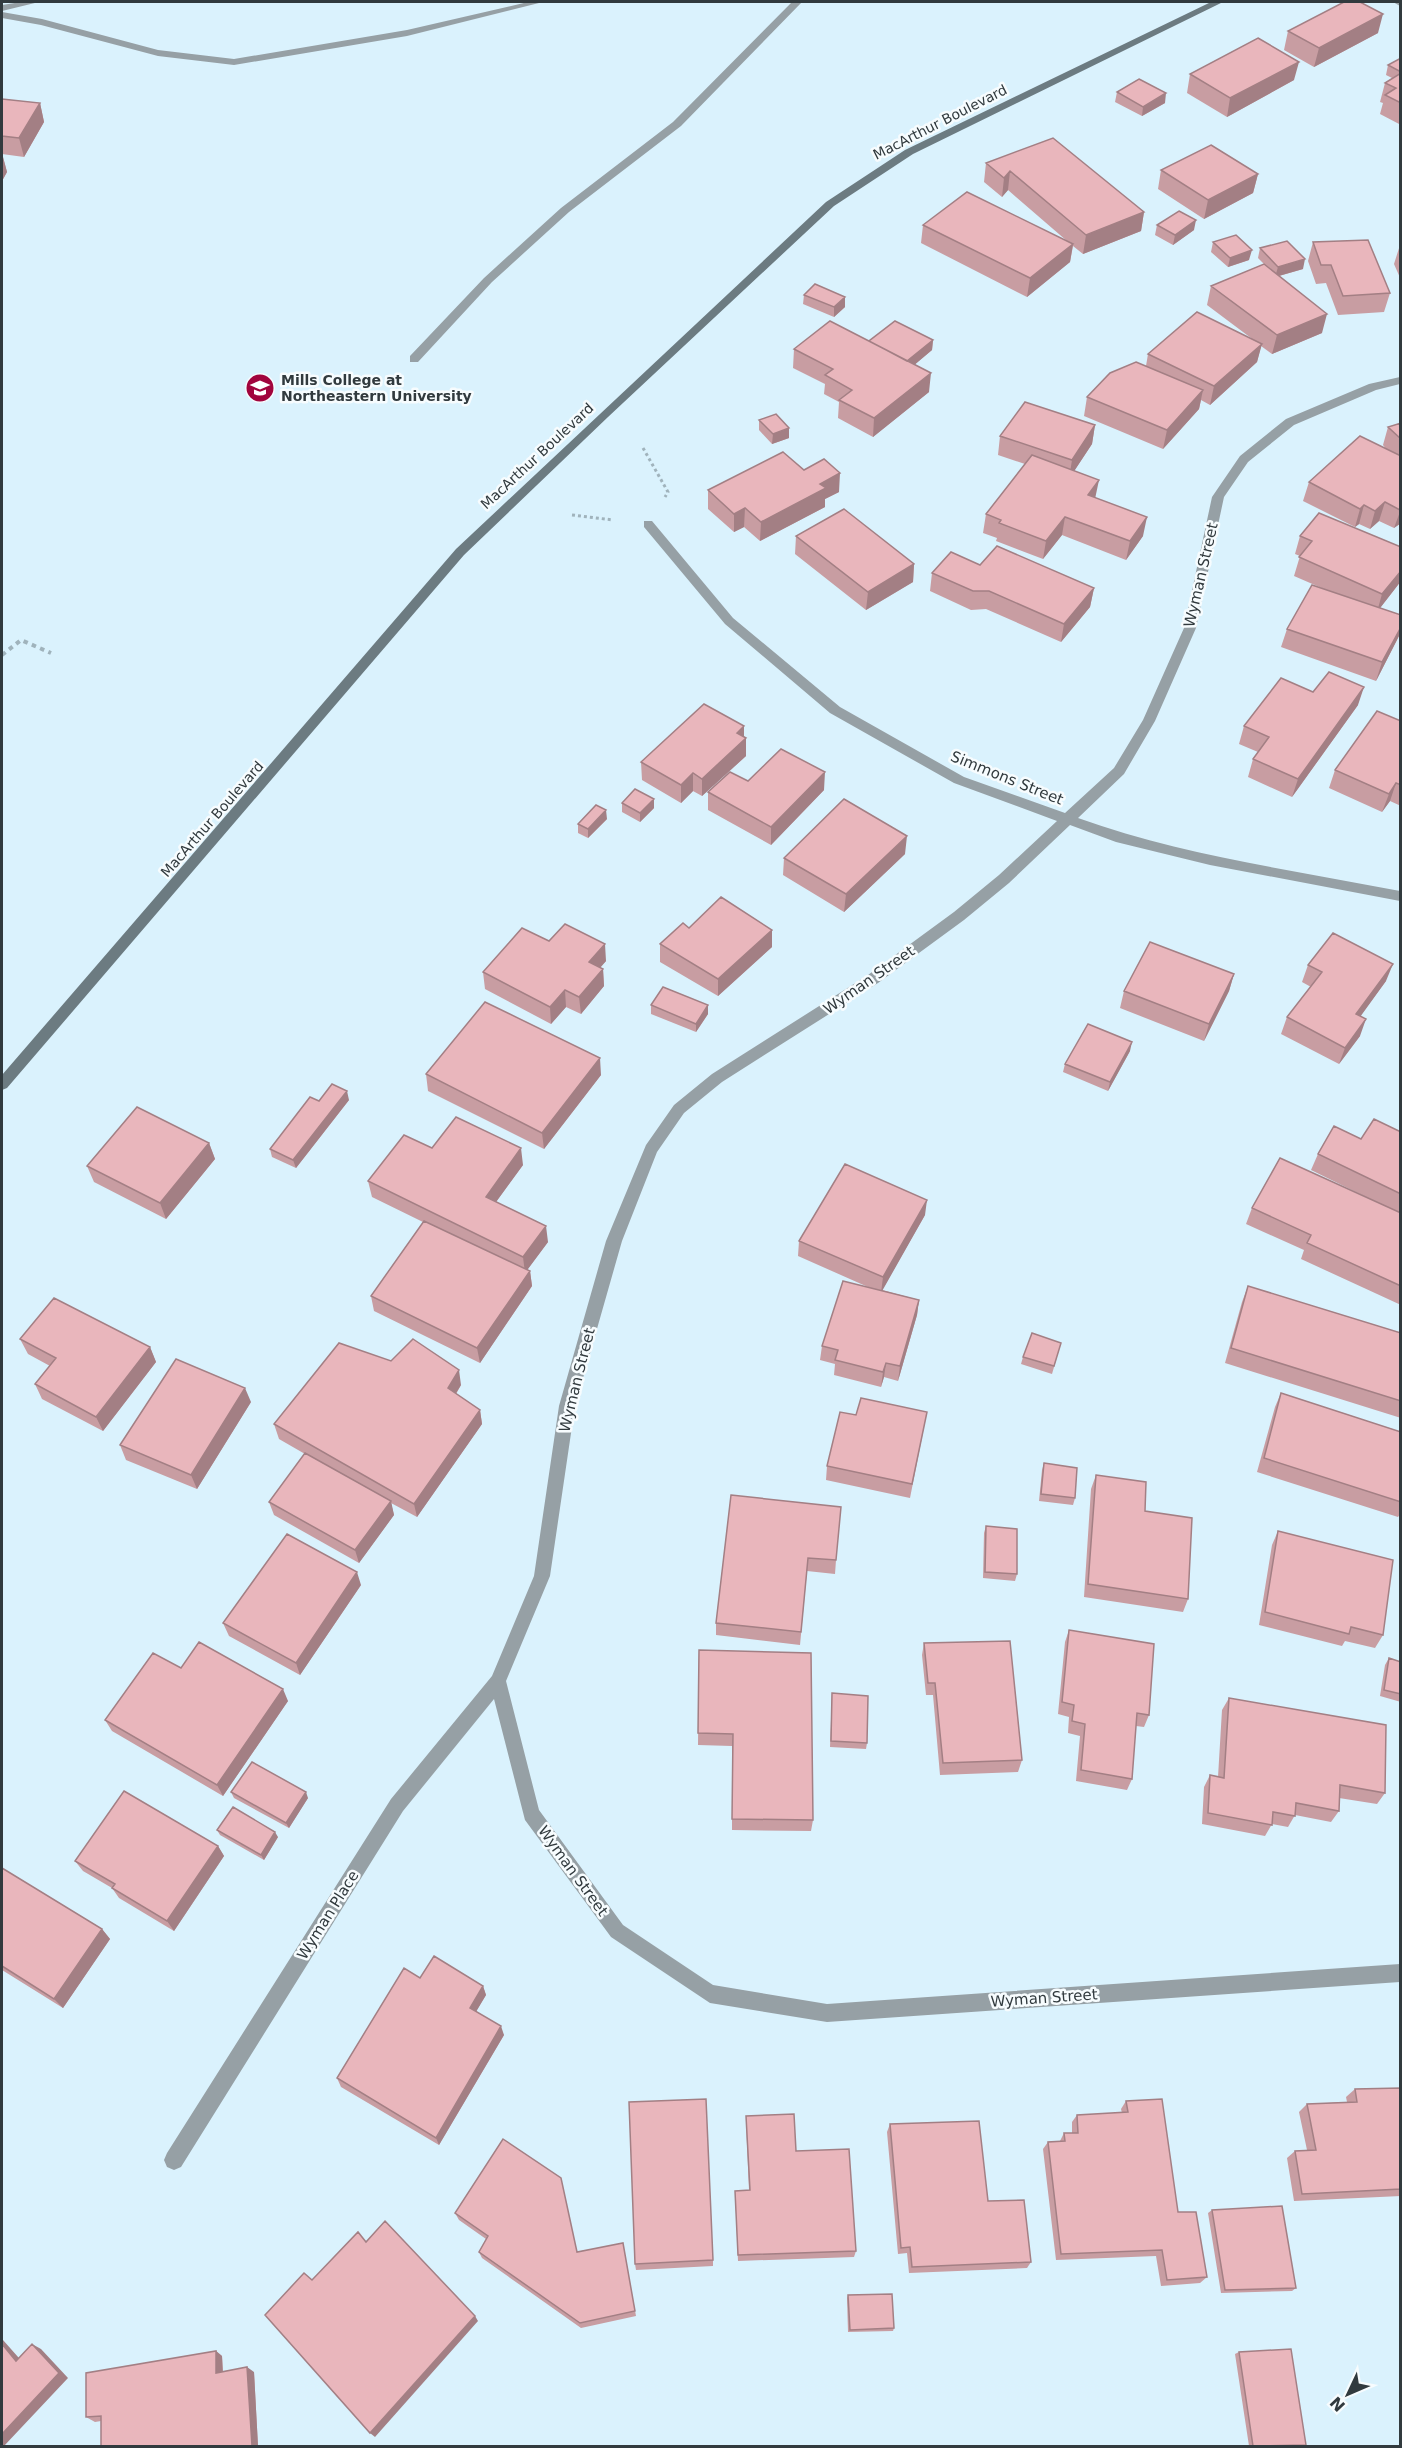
<svg xmlns="http://www.w3.org/2000/svg" width="1402" height="2448" viewBox="0 0 1402 2448" font-family="'DejaVu Sans',sans-serif">
	<rect width="100%" height="100%" fill="#daf2fd"/>
	<g fill="none" stroke-linecap="round" stroke-linejoin="round">
		<path stroke="#a0b3bc" stroke-width="3" stroke-dasharray="3 3" stroke-linecap="butt" d="M643,448L668,492L665,497
			M572,515L613,520"/>
		<path stroke="#a0b3bc" stroke-width="4" stroke-dasharray="4.5 4.5" stroke-linecap="butt" d="M2,655L21,640L51,653"/>
		<path fill="#96a0a5" fill-rule="evenodd" d="M528,2H543L407,36L234,65L158,56L41,25L2,18V12L42,19L158,50L234,59L407,30Z
			M792,2H802L681,126L569,212L492,282L418,362H410V356L484,278L561,208L673,122Z"/>
		<path fill="#96a0a5" fill-rule="evenodd" d="M21,2H39L2,11V5Z
			M1393,2H1400V6Z
			M1400,377V384L1376,390L1294,425L1248,462L1224,497L1196,628L1155,721L1124,774L1078,818C1181,855 1292,870 1400,891V901L1210,865L1116,842L1070,825L1009,883L964,920L878,983L722,1082L684,1113L657,1152L622,1241L575,1406L550,1576L506,1681L539,1810L623,1925L713,1985L827,2004L1400,1964V1982L827,2022L710,2003L611,1937L525,1820L494,1699L403,1811L181,2167L174,2170L167,2167L164,2160L167,2153L391,1799L492,1676L534,1576L559,1406L606,1241L646,1145L674,1105L712,1074L868,975L954,912L999,875L1057,821L954,783L830,713L725,624L644,527V521H652L733,618L840,707L964,777L1065,813L1114,768L1143,720L1184,628L1212,497L1240,456L1286,419L1369,384Z"/>
		<path fill="#6c7b81" fill-rule="evenodd" d="M1211,2H1223L913,154L834,206L608,417L464,555L7,1088L2,1090V1075L456,549L826,202L905,150Z"/>
	</g>
	<path fill="#c89da2" d="M1288,31L1378,33L1314,67L1284,50Z
		M1401,58V125L1380,114L1383,103L1380,102L1385,83L1392,78L1386,75L1388,65Z
		M1190,74L1294,80L1227,117L1187,93Z
		M1117,92L1165,103L1142,116L1115,102Z
		M2,99L40,103L44,122L24,157L2,154L7,172L2,181Z
		M986,163L1144,212L1141,231L1083,254L1073,246L1070,262L1027,297L921,243L923,225L1067,241L1008,190L1002,197L984,182Z
		M1161,170L1258,174L1253,193L1204,219L1158,189Z
		M1157,225L1194,230L1173,245L1155,235Z
		M1213,242L1249,260L1228,267L1211,252Z
		M1313,242L1390,293L1384,312L1338,315L1326,283L1316,284L1308,261Z
		M1400,245H1401V280L1394,264Z
		M1260,248L1303,269L1279,276L1322,333L1272,354L1261,346L1257,362L1210,405L1201,400L1199,409L1163,449L1084,416L1087,397L1146,366L1148,354L1251,338L1207,305L1211,286L1264,264L1258,258Z
		M804,295L845,307L834,317L803,304Z
		M933,340L932,350L914,365L929,392L873,437L838,418L839,402L824,394L825,384L793,368L794,349L869,341Z
		M759,420L789,438L772,444L759,430Z
		M1401,423V523L1394,528L1379,521L1370,529L1359,524L1355,527L1303,501L1309,482L1386,449L1383,445L1388,427Z
		M1095,425L1092,444L1074,471L1096,498L1143,536L1126,560L1062,535L1043,559L996,541L997,538L983,533L986,514L1025,464L998,455L1000,436Z
		M804,470L839,492L825,499V507L760,541L744,527L734,532L708,509V490Z
		M796,536L914,564L913,582L866,610L795,554Z
		M1300,536L1401,547V581L1380,608L1401,615V632L1376,681L1281,647L1287,629L1324,589L1294,576L1300,556L1295,554Z
		M980,565L1094,588L1090,607L1061,642L986,609L971,610L930,591L932,573Z
		M1313,692L1358,705L1292,797L1248,777L1253,759L1258,752L1239,744L1244,726Z
		M1401,721V806L1390,801L1382,812L1329,788L1335,770Z
		M744,737L746,738V756L702,796L693,791L681,803L642,780L641,762Z
		M748,781L824,790L771,845L708,810V792Z
		M622,803L654,808L640,822L622,812Z
		M607,819L588,838L578,833V824Z
		M905,854L844,912L783,875L784,858Z
		M689,928L772,930V947L718,996L660,962V944Z
		M549,941L606,961L600,968L603,969L604,986L581,1014L566,1007L551,1024L485,989L483,972Z
		M1308,965L1386,981L1360,1016V1036L1339,1064L1281,1034L1287,1017L1311,987L1302,982Z
		M1234,974L1229,991L1204,1041L1120,1008L1124,991Z
		M651,1005L708,1014L696,1032L651,1014Z
		M1130,1051L1108,1091L1063,1072L1065,1064Z
		M426,1074L601,1075L544,1149L428,1091Z
		M349,1100L296,1168L272,1157L270,1149L319,1101Z
		M1401,1132V1305L1301,1259L1304,1250L1246,1224L1252,1208L1366,1197L1311,1170L1318,1154L1361,1139Z
		M209,1143L215,1159L166,1219L94,1182L87,1166Z
		M432,1148L523,1165L496,1202L548,1242L527,1270L530,1271L532,1286L480,1363L374,1311L371,1296L423,1222L372,1197L368,1181Z
		M925,1215L882,1290L919,1300L917,1315L898,1381L884,1377L881,1387L834,1375L835,1364L820,1360L822,1346L868,1287L798,1256L799,1241Z
		M1248,1286L1401,1333V1418L1225,1363L1242,1302Z
		M20,1339L150,1347L156,1362L103,1431L42,1399L35,1384L50,1366L28,1354Z
		M1061,1343L1052,1374L1021,1364L1023,1357Z
		M461,1385L456,1394L480,1410L482,1424L417,1517L391,1503L394,1515L359,1563L274,1515L269,1502L305,1454L279,1439L274,1424Z
		M1281,1393L1401,1432V1513L1398,1517L1257,1472L1275,1407Z
		M251,1402L197,1489L126,1460L120,1445Z
		M927,1412L910,1498L826,1480L827,1466L856,1415Z
		M1044,1463L1075,1498L1073,1505L1039,1501L1042,1470Z
		M1096,1475L1145,1511L1188,1599L1183,1612L1084,1597L1091,1489Z
		M731,1495L836,1560L835,1574L807,1571L800,1645L716,1635V1623Z
		M986,1526L1017,1574L1015,1581L983,1578L984,1533Z
		M1278,1531L1383,1635L1375,1648L1345,1641L1342,1646L1259,1625L1272,1545Z
		M361,1585L300,1675L229,1636L223,1623Z
		M1069,1630L1149,1715L1144,1727L1136,1726L1132,1779L1127,1790L1076,1781L1080,1736L1068,1733L1069,1717L1058,1714L1065,1642Z
		M924,1643L1022,1760L1018,1772L940,1775L933,1695H926L922,1655Z
		M699,1650L813,1820L811,1831L732,1830V1746L698,1745Z
		M1389,1658L1401,1662V1702L1380,1696L1385,1665Z
		M181,1668L288,1701L223,1796L112,1731L105,1720Z
		M832,1693L867,1743L866,1749L830,1747Z
		M1229,1698L1385,1793L1377,1804L1339,1798V1811L1331,1822L1295,1815L1288,1827L1272,1824L1265,1836L1202,1824L1204,1787L1210,1775L1218,1777L1222,1710Z
		M231,1792L308,1798L289,1828L234,1798Z
		M217,1830L278,1837L264,1860L220,1835Z
		M218,1846L224,1856L174,1931L119,1898L112,1888L83,1871L75,1861Z
		M2,1868L102,1929L110,1939L63,2008L2,1970Z
		M420,1978L483,1986L486,1995L476,2011L504,2035L439,2145L341,2087L337,2078Z
		M1401,2088V2196L1294,2201L1287,2158L1295,2151L1307,2150L1299,2112L1307,2104L1347,2102L1346,2097L1355,2089Z
		M1126,2101L1207,2277L1200,2283L1161,2286L1156,2256L1056,2260L1043,2149L1048,2142L1060,2141L1064,2133H1072V2122L1077,2115L1122,2113L1121,2109Z
		M746,2116L796,2151L856,2251L854,2257L738,2261L735,2191L749,2190L746,2123Z
		M890,2124L1031,2262L1027,2268L909,2273L907,2253L898,2254L887,2132Z
		M1212,2210L1296,2288L1292,2291L1221,2293L1208,2213Z
		M455,2213L577,2252L623,2243L636,2316L581,2328L482,2258L479,2252L486,2239L459,2220Z
		M713,2260V2266L636,2270L635,2264Z
		M848,2295L894,2328L893,2331L848,2332L847,2298Z
		M216,2351L222,2356L223,2372H254L258,2446H101V2421L95,2422L86,2417Z
		M1239,2352L1306,2445L1304,2446H1249L1235,2354Z"/>
	<path fill="#a37f84" d="M1383,14L1378,33L1314,67L1319,48Z
		M1299,62L1294,80L1227,117L1230,98Z
		M1166,93L1165,103L1142,116L1143,107Z
		M40,103L44,122L24,157L19,138Z
		M2,153L7,172L2,181Z
		M1010,171L1008,190L1002,197L1004,178Z
		M1258,174L1253,193L1204,219L1208,200Z
		M1144,212L1141,231L1083,254L1086,235Z
		M1196,220L1194,230L1173,245L1175,235Z
		M1073,244L1070,262L1027,297L1030,278Z
		M1252,250L1249,260L1228,267L1230,258Z
		M1305,259L1303,269L1275,277L1278,267Z
		M845,297V307L834,317V307Z
		M1327,314L1322,333L1272,354L1277,335Z
		M933,340L932,350L906,372V362Z
		M1262,344L1257,362L1210,405L1214,386Z
		M931,373L929,392L873,437L874,418Z
		M1203,390L1199,409L1163,449L1167,430Z
		M1095,425L1092,444L1069,479L1072,460Z
		M789,428V438L772,444L773,434Z
		M840,473L839,492L825,499V507L760,541L761,522L820,484Z
		M1099,480L1095,499L1088,495Z
		M1385,502L1379,521L1370,529L1375,511Z
		M1364,505L1359,524L1355,527L1360,509Z
		M745,508L744,527L734,532V514Z
		M1401,509V523L1394,528Z
		M1065,517L1062,535L1043,559L1046,541Z
		M1147,517L1143,536L1126,560L1130,541Z
		M914,564L913,582L866,610L868,592Z
		M1401,571V581L1377,612L1382,594Z
		M1094,588L1090,607L1061,642L1064,624Z
		M1401,627L1399,636L1376,681L1382,662Z
		M1364,687L1358,705L1292,797L1298,779Z
		M744,726V740L746,738V756L702,796V779L737,733Z
		M825,772L824,790L771,845V827Z
		M693,773V791L681,803V785Z
		M1396,783L1390,801L1382,812L1389,794Z
		M654,799V808L640,822V813Z
		M606,810L607,819L588,838V829Z
		M907,836L905,854L844,912L846,894Z
		M772,930V947L718,996V979Z
		M605,944L606,961L590,979L589,962Z
		M1393,964L1386,981L1350,1031L1356,1014Z
		M603,969L604,986L581,1014L579,997Z
		M1234,974L1229,991L1204,1041L1209,1024Z
		M565,990L566,1007L551,1024L550,1007Z
		M708,1005V1014L696,1032V1024Z
		M1366,1019L1360,1036L1339,1064L1345,1048Z
		M1132,1042L1130,1051L1108,1091L1110,1082Z
		M600,1058L601,1075L544,1149L542,1133Z
		M347,1091L349,1100L296,1168L293,1160Z
		M209,1143L215,1159L166,1219L160,1203Z
		M521,1148L523,1165L488,1213L486,1197Z
		M927,1200L925,1215L881,1293L883,1277Z
		M546,1226L548,1242L525,1273L523,1257Z
		M530,1271L532,1286L480,1363L477,1348Z
		M919,1300L917,1315L898,1381L900,1366Z
		M150,1347L156,1362L103,1431L96,1417Z
		M886,1363L884,1377L881,1387L883,1372Z
		M459,1370L461,1385L450,1403L448,1388Z
		M245,1388L251,1402L197,1489L191,1475Z
		M480,1410L482,1424L417,1517L414,1504Z
		M391,1501L394,1515L359,1563L355,1550Z
		M357,1572L361,1585L300,1675L296,1663Z
		M283,1689L288,1701L223,1796L217,1785Z
		M306,1792L308,1798L289,1828L286,1823Z
		M275,1832L278,1837L264,1860L261,1855Z
		M218,1846L224,1856L174,1931L167,1921Z
		M102,1929L110,1939L63,2008L54,1999Z
		M483,1986L486,1995L473,2017L470,2008Z
		M501,2026L504,2035L439,2145L436,2138Z
		M475,2316L478,2321L375,2437L370,2433Z
		M2,2339L3,2340L26,2366L16,2361L2,2344Z
		M32,2344L41,2349L68,2378L4,2446H2V2434Z
		M216,2351L222,2356L223,2378L216,2373Z
		M247,2367L254,2372L258,2446H252Z"/>
	<path fill="#e9b6bc" stroke="#a37f84" stroke-width="1.5" d="M1344,2H1360L1383,14L1319,48L1288,31Z
		M1258,38L1299,62L1230,98L1190,74Z
		M1401,58V72L1388,65Z
		M1401,73V103L1385,95L1396,88L1385,83Z
		M1139,79L1166,93L1143,107L1117,92Z
		M2,99L40,103L19,138L2,136Z
		M1053,138L1144,212L1086,235L1010,171L1004,178L986,163Z
		M1211,145L1258,174L1208,200L1161,170Z
		M967,192L1073,244L1030,278L923,225Z
		M1179,211L1196,220L1175,235L1157,225Z
		M1236,235L1252,250L1230,258L1213,242Z
		M1368,240L1390,293L1343,296L1331,265H1321L1313,242Z
		M1287,241L1305,259L1278,267L1260,248Z
		M1264,264L1327,314L1277,335L1211,286Z
		M815,284L845,297L834,307L804,295Z
		M1197,312L1262,344L1214,386L1148,354Z
		M830,321L931,373L874,418L839,400L852,390L825,375L833,369L794,349Z
		M895,321L933,340L907,361L869,341Z
		M1136,362L1203,390L1167,430L1087,397L1110,373Z
		M1025,402L1095,425L1072,460L1000,436Z
		M776,414L789,428L773,434L759,420Z
		M1401,423V439L1388,427Z
		M1360,436L1401,456L1400,510L1385,502L1375,511L1364,505L1360,509L1309,482Z
		M783,452L804,470L824,459L840,473L820,484L826,488L761,522L745,508L734,514L708,490Z
		M1032,455L1099,480L1088,495L1147,517L1130,541L1065,517L1046,541L999,523L1001,520L986,514Z
		M844,509L914,564L868,592L796,536Z
		M1319,513L1401,547V571L1382,594L1299,557L1312,541L1300,536Z
		M997,546L1094,588L1064,624L989,591H973L932,573L951,552L980,565Z
		M1312,585L1401,615V627L1382,662L1287,629Z
		M1329,672L1364,687L1298,779L1253,759L1269,737L1244,726L1281,678L1313,692Z
		M704,704L744,726L737,733L746,738L702,779L693,773L681,785L641,762Z
		M1377,711L1401,721V785L1396,783L1389,794L1335,770Z
		M781,749L825,772L771,827L708,792L730,772L748,781Z
		M635,789L654,799L640,813L622,803Z
		M844,799L907,836L846,894L784,858Z
		M596,805L606,810L588,829L578,824Z
		M721,897L772,930L718,979L660,944L683,923L689,928Z
		M565,924L605,944L589,962L603,969L579,997L565,990L550,1007L483,972L522,928L549,941Z
		M1333,933L1393,964L1356,1014L1366,1019L1345,1048L1287,1017L1322,972L1308,965Z
		M1150,942L1234,974L1209,1024L1124,991Z
		M663,987L708,1005L696,1024L651,1005Z
		M485,1002L600,1058L542,1133L426,1074Z
		M1088,1024L1132,1042L1110,1082L1065,1064Z
		M332,1084L347,1091L293,1160L270,1149L310,1097L319,1101Z
		M137,1107L209,1143L160,1203L87,1166Z
		M456,1117L521,1148L486,1197L546,1226L523,1257L368,1181L404,1135L432,1148Z
		M1374,1119L1401,1132V1194L1318,1154L1334,1126L1361,1139Z
		M1280,1158L1401,1213V1286L1307,1243L1311,1235L1252,1208Z
		M845,1164L927,1200L883,1277L799,1241Z
		M424,1221L530,1271L477,1348L371,1296Z
		M843,1281L919,1300L900,1366L886,1363L883,1372L835,1360L838,1350L822,1346Z
		M1248,1286L1401,1333V1401L1231,1348Z
		M54,1298L150,1347L96,1417L35,1384L56,1358L20,1339Z
		M1032,1333L1061,1343L1054,1366L1023,1357Z
		M413,1339L459,1370L448,1388L480,1410L414,1504L274,1424L339,1343L391,1361Z
		M176,1359L245,1388L191,1475L120,1445Z
		M1281,1393L1401,1432V1502L1264,1458Z
		M861,1398L927,1412L912,1484L827,1466L840,1412L856,1415Z
		M305,1453L391,1501L355,1550L269,1502Z
		M1044,1463L1077,1468L1075,1498L1041,1494Z
		M1096,1475L1146,1482L1145,1511L1192,1518L1188,1599L1088,1584Z
		M731,1495L841,1507L836,1560L808,1558L801,1632L716,1623Z
		M986,1526L1017,1529V1574L985,1572Z
		M1278,1531L1393,1560L1383,1635L1351,1627L1349,1634L1265,1612Z
		M287,1534L357,1572L296,1663L223,1623Z
		M1069,1630L1154,1644L1149,1715L1137,1713L1132,1779L1081,1770L1085,1724L1072,1721L1074,1705L1062,1702Z
		M1010,1641L1022,1760L943,1763L935,1683H928L924,1643Z
		M199,1642L283,1689L217,1785L105,1720L153,1653L181,1668Z
		M699,1650L811,1653L813,1820L732,1819L733,1734L698,1733Z
		M1389,1658L1401,1662V1694L1384,1690Z
		M832,1693L868,1696L867,1743L831,1741Z
		M1229,1698L1386,1725L1385,1793L1340,1785L1339,1811L1296,1803L1295,1816L1273,1812L1272,1825L1208,1813L1210,1775L1224,1778Z
		M252,1762L306,1792L286,1823L231,1792Z
		M124,1791L218,1846L167,1921L112,1888L115,1884L75,1861Z
		M233,1807L275,1832L261,1855L217,1830Z
		M2,1868L102,1929L54,1999L2,1966Z
		M434,1956L483,1986L470,2008L501,2026L436,2138L337,2078L404,1968L420,1978Z
		M1401,2088V2189L1302,2194L1295,2151L1316,2150L1307,2104L1357,2102L1355,2089Z
		M706,2099L713,2260L635,2264L629,2102Z
		M1162,2099L1178,2212H1196L1207,2277L1167,2280L1162,2250L1061,2254L1048,2142L1065,2141L1064,2133H1078L1077,2115L1128,2112L1126,2101Z
		M794,2114L796,2151L849,2149L856,2251L738,2255L735,2191L750,2190L746,2116Z
		M979,2121L988,2201L1024,2200L1031,2262L912,2267L910,2247L901,2248L890,2124Z
		M503,2139L561,2178L577,2252L623,2243L635,2311L580,2323L479,2252L488,2236L455,2213Z
		M1282,2206L1296,2288L1225,2290L1212,2210Z
		M385,2221L475,2316L370,2433L265,2315L304,2273L312,2280L358,2232L366,2242Z
		M892,2294L894,2328L850,2330L848,2295Z
		M2,2344L16,2361L32,2344L59,2373L2,2434Z
		M1291,2349L1306,2445L1253,2446L1239,2352Z
		M216,2351V2373L247,2367L252,2446H101V2416L86,2417V2373Z"/>
	<defs>
		<g id="university-disc" transform="scale(1.5)"><circle r="9.5" fill="#a1043d" stroke="#f7fcfe"/><path d="M0-5L7-2L0 1L-7-2ZM-4 1L0 2.5L4 1V4Q0 6-4 4Z" fill="#fff"/></g>
	</defs>
	<g fill-rule="evenodd">
		<use href="#university-disc" x="260" y="388"/>
	</g>
	<g text-anchor="middle" dominant-baseline="central" stroke-width="5" stroke-linejoin="round" paint-order="stroke">
		<g font-size="14" fill="#313a3e" stroke="#f7fcfe">
			<text transform="translate(940 122) rotate(-27)">MacArthur Boulevard</text>
			<text transform="translate(537 456) rotate(-43)">MacArthur Boulevard</text>
			<text transform="translate(212 819) rotate(-49)">MacArthur Boulevard</text>
		</g>
		<g font-size="14" font-weight="bold" fill="#313a3e" stroke="#f7fcfe" text-anchor="start">
			<text x="281" y="380">Mills College at<tspan x="281" dy="16">Northeastern University</tspan></text>
		</g>
		<g font-size="15" fill="#313a3e" stroke="#f7fcfe">
			<text transform="translate(1201 575) rotate(-77)">Wyman Street</text>
			<text transform="translate(1007 778) rotate(22)">Simmons Street</text>
			<text transform="translate(869 980) rotate(-35)">Wyman Street</text>
			<text transform="translate(577 1380) rotate(-76)">Wyman Street</text>
			<text transform="translate(573 1871) rotate(54)">Wyman Street</text>
			<text transform="translate(328 1915) rotate(-58)">Wyman Place</text>
			<text transform="translate(1044 1998) rotate(-4)">Wyman Street</text>
		</g>
	</g>
	<rect width="1402" height="2448" fill="none" stroke="#313a3e" stroke-width="6"/>
	<g transform="translate(1348 2394) rotate(226)" stroke="#f7fcfe" stroke-width="4.5" paint-order="stroke">
	<path d="M0-4.5L10 22L0 15L-10 22Z" fill="#313a3e"/>
	<text y="-9" font-size="16" font-weight="bold" text-anchor="middle" fill="#313a3e">N</text>
	</g>
</svg>
